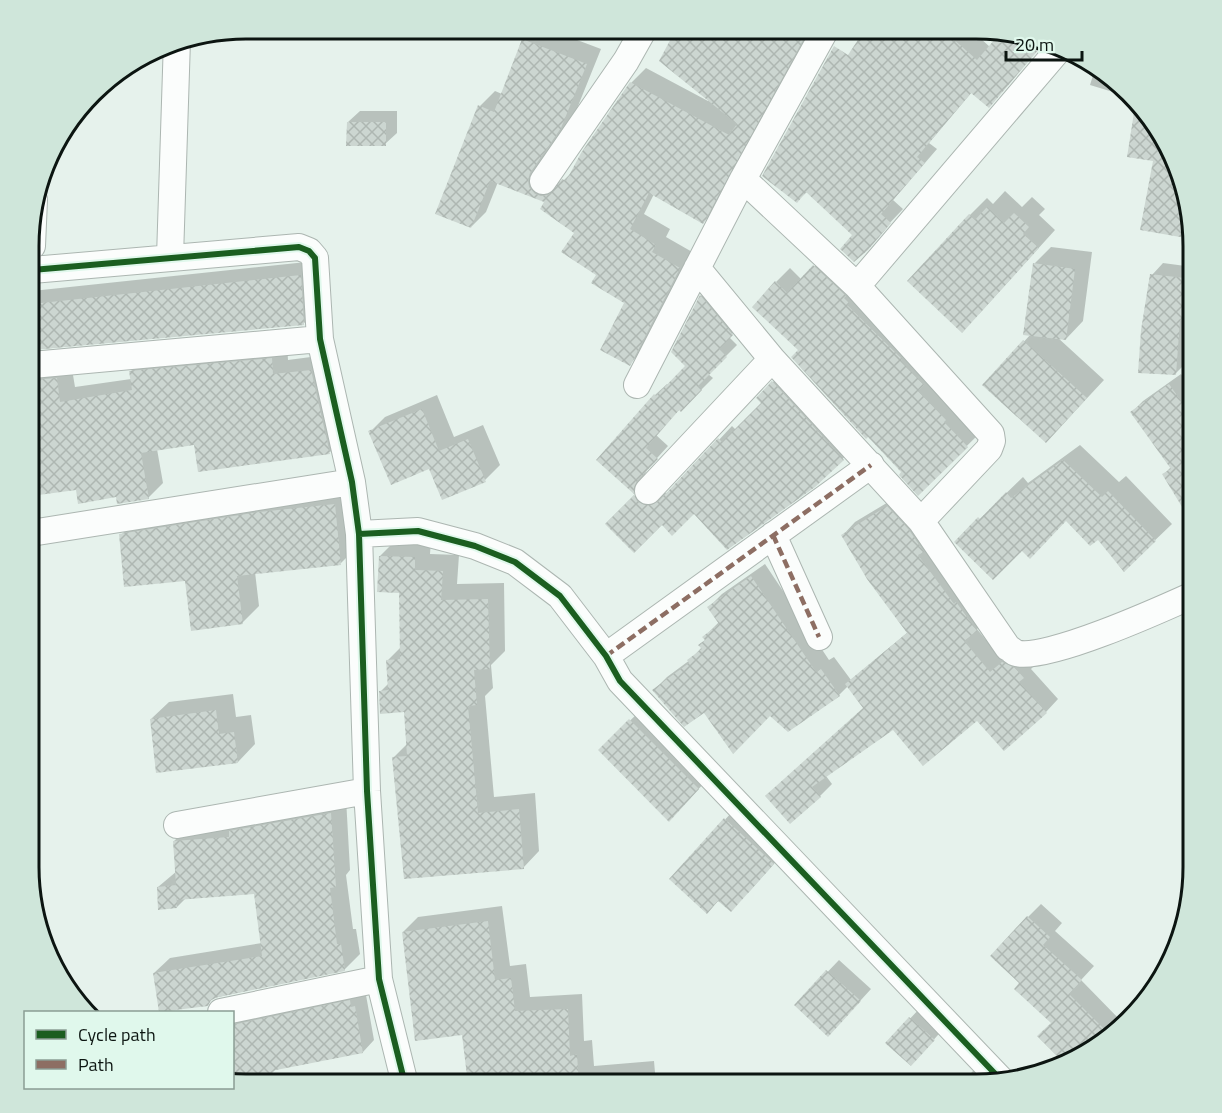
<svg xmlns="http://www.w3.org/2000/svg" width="1222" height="1113" viewBox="0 0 1222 1113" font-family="'Titillium Web',sans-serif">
	<defs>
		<pattern id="building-cross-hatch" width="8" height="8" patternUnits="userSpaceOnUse" patternTransform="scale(1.5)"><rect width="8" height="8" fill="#ccd6d1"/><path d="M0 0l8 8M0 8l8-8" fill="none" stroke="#aeb7b2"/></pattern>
	</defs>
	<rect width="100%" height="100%" fill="#e6f2ec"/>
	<path fill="#0003" d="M376,29H391L383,37Z
		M534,29H548L601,49L576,111L557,182L563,181L573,171L631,83L646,68L708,101L709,99L661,61L678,29H815L717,208L703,223L654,194L644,214L670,229L666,237L694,253L644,349L630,364L626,303L598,274L576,233L547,202L498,182L486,212L471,227L480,106L495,91L502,94L523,40Z
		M867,29H970L990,47L1002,32L1044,43L989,106L972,92L929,143L937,149L893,200L903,209L867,247L807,192L797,201L807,120Z
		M1095,69L1128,94L1126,96L1090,85Z
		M1137,101L1177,163L1193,230L1186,236L1155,160L1129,156Z
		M360,111H397V133L385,144L348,122Z
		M1005,191L1022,207L1032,197L1045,209L1039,215L1055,230L979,314L970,215L987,198L993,204Z
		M1051,247L1092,252L1083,321L1066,339L1057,337L1104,380L1063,424L984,385L1031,334L1034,264Z
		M828,252L981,432L918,494L903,472L800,350L776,282L790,268L802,280Z
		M316,261L319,309L303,324L32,350V291Z
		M1163,263L1193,267V313L1190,315L1187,362L1176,373L1152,275Z
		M712,285L743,323L729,337L737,345L708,374L713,378L681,410L680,409L656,435L668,446L648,468L645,474L644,480L633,491L598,460L655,395L667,384L669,385L687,366L673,352L701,296Z
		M287,344L288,360L326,355L345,437L330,452L196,443L157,449L163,483L148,498L117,496L77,488L31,495L32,352L35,359L71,363L75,387L131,379L130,372L146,357Z
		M786,369L856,446L814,486L694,512L662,523L607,524L647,483L657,493H666L672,490L732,426L736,430L763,403L773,382Z
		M1181,374L1193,391V526L1188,511L1164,474L1171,467L1132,412L1143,401Z
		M437,395L454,437L483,425L500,465L485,480L430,467L370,432L385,417Z
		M1080,445L1119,482L1126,476L1172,524L1124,570L1098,538L1066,520L1022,549L956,542L1023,477L1028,483Z
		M352,488L357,547L341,563L255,572L259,606L242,623L187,579L121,535L138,518Z
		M900,495L989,617L977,629L1003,661L1016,650L1035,665L1031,669L1058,699L1046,712L893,728L826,776L832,784L820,796H767L865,707L848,686L839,695L770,714L704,711L654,690L667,677L690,660L702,647L706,640L704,637L719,622L709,607L722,594L765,564L829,660L834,657L851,680L908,632L843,535L855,522Z
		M396,540L431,541L430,554L459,555L457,584L504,583L505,651L491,665L493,688L485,696L494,797L535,793L539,851L523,868L394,757L407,744L405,710L380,692L389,683L387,661L402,646L401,592L380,556Z
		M233,694L236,717L251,715L255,744L238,762L151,719L169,702Z
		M642,709L710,777L669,820L600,750Z
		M346,798L350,870L346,875L353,929H356L360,954L345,969L214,998L207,1004L160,1012L154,973L170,958L262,943L255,892L186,898L177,907L158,887L177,871L174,841L190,826Z
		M742,801L790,846L748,893L719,900L707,912L671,879Z
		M1041,904L1062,923L1055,931L1094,966L1081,980L1124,1024L1119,1031L1066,1064L1039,1036L1053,1022L1022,983L1028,917Z
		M502,906L510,966L526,964L530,997L582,994L584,1041L592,1040L594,1066L654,1061L656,1084H536V1078L469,1084L464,1033L403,932L418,917Z
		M839,960L871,989L840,1023L796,1005Z
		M361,990L362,996L366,995L374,1040L363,1052L276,1069L271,1074L232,1080V1020Z
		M922,1006L945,1027L922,1053L887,1043Z
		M987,1057L990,1084H961L972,1072Z"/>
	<path fill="url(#building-cross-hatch)" d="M676,29H809L703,224L649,193L630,229L656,245L652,252L680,268L630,366L600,350L624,303L591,283L596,275L561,252L574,233L540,209L544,202L490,181L471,228L435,214L478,105L494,112L522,39L587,64L561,128L530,173L528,180L529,187L535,194L541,196L549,195L562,179L566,181L581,153L630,82L729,135L737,124L659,61Z
		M865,29H942L977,60L1001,32L1044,43L989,108L971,93L917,157L925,163L881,214L891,223L868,250L854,262L840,249L852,235L806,192L797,203L762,176L834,46L848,55Z
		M1136,100L1140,103L1177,163L1190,219L1186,238L1140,230L1153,161L1127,157Z
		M347,122H386V146H346Z
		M987,207L1004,223L1014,213L1029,227L1023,234L1039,248L962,333L907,281L969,214L975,220Z
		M1033,263L1075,269L1066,340L1023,335Z
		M813,265L846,296L844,298L849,303L847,305L902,359L901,361L924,385L918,391L946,420L944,422L968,447L918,496L899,475L901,472L868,437L866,439L791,357L798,350L752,307L775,281L787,293Z
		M1150,274L1193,279L1187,321L1180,320L1176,375L1138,373L1141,330Z
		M301,275L304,325L32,350V304Z
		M700,295L733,335L719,349L727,357L698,386L702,390L681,412L679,410L646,448L658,459L637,481L634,487V494L596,460L654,394L656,396L685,366L671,352Z
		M1023,340L1087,398L1046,443L982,385Z
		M272,358L273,374L311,370L330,454L198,472L194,445L141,453L149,499L117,504L116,497L78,504L76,490L31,496L32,380L57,378L60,402L132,390L129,371Z
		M772,381L844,460L815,487L727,550L694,514L672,536L662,525L634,553L605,524L634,495L637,501L644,505H652L659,501L718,438L722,442L761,403L756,398Z
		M1169,384L1193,418V525L1162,474L1171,469L1130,412Z
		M422,409L439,451L468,439L486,482L442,500L429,469L391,485L368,431Z
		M1063,460L1102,497L1108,491L1156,541L1124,572L1098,540L1090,546L1066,521L1030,559L1022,551L993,580L954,542L978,517L980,519L1006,492L1011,498Z
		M335,504L341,565L237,576L243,624L191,631L185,581L124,587L119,534L259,512Z
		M887,506L909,530L924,552L918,555L954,604L956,602L977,631L964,641L990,672L1002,662L1015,668L1024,678L1019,682L1047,713L1004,751L977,721L923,766L893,730L812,787L821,797L790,824L765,796L863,708L845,684L907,633L867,579L841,535Z
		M379,556L415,557V570L443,571L441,600L488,599L490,669L474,670L477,705L468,706L478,813L519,809L524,869L404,879L392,757L407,756L404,712L380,714L379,691L388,690L386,660L400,659L399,593L377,592Z
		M751,576L816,672L821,669L840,696L788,732L770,716L733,754L704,713L684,727L652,690L689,663L687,660L702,649L698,645L705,640L702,637L719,624L707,607Z
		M216,710L219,734L234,732L238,763L156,773L150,719Z
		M629,719L699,789L669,822L598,750Z
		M331,813L336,887L330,888L337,944H341L345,971L218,997L211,1000L208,1006L159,1012L153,973L262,956L254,894L177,900L173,841L229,837V831Z
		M724,818L774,864L731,912L718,901L707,914L669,879Z
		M176,885L177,908L158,910L157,887Z
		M1027,916L1050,937L1043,945L1082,980L1069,994L1111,1036L1065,1064L1037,1036L1051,1023L1014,989L1019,983L990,956Z
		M488,921L495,980L511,978L515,1011L568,1009L570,1056L577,1054L579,1084H468L462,1035L415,1041L402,932Z
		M826,970L861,1001L828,1037L794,1005Z
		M350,1000L351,1007L355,1006L363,1053L271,1071V1075L232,1081V1025Z
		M909,1017L935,1040L911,1066L885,1043Z"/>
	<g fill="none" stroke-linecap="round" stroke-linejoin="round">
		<g stroke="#acb6b1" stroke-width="28">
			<path id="street" d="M743,179L857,286L991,434L992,441L989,449L921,521
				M543,181L626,61L644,29
				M32,246L34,200
				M170,257L177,40
				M697,268L772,359L921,521L1008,648C1011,649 1013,652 1016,653C1045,662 1162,609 1193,595
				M32,270L299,247L309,251L315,258L320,339L352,482L359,534L367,791L379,979L405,1084
				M857,286L1060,48
				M32,365L320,339
				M637,385L743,179L826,29
				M648,491L772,359
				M31,533L352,482
				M359,534L418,531L475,546L515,562L560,596L606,656L620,681L1002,1081
				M773,535L819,637
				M606,656L871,465
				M177,825L367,791
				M221,1012L379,979"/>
		</g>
		<use href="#street" stroke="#fbfdfc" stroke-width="26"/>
		<path stroke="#8d6e63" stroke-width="4.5" stroke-dasharray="9 4.5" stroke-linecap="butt" d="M773,535L819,637
			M606,656L871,465"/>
		<g stroke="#e0f8ec" stroke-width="10">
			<path id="cycleway" d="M32,270L299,247L309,251L315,258L320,339L352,482L359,534L367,791L379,979L405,1084
				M359,534L418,531L475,546L515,562L560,596L606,656L620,681L1002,1081"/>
		</g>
		<use href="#cycleway" stroke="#1b5e20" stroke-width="6"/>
	</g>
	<path d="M0 0H1222V1113H0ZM246 39H976A207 207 0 0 1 1183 246V867A207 207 0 0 1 976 1074H246A207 207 0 0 1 39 867V246A207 207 0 0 1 246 39Z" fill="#cfe6da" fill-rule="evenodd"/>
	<path fill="none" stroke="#0c1511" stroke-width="3" d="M246 39H976A207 207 0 0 1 1183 246V867A207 207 0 0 1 976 1074H246A207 207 0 0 1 39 867V246A207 207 0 0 1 246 39Z"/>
	<rect x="24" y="1011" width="210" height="78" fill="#e0f8ec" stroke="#8b9d94" stroke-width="1.5"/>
	<rect x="36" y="1030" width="30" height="9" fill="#1b5e20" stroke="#8b9d94" stroke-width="1.5"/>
	<text x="78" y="1041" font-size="18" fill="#0c1511">Cycle path</text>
	<rect x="36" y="1060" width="30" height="9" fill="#8d6e63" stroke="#8b9d94" stroke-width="1.5"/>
	<text x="78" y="1071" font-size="18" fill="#0c1511">Path</text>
	<path d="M1006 51v9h76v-9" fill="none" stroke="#0c1511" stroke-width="3"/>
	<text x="1015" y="51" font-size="18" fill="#0c1511" stroke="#e0f8ec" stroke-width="4.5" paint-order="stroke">20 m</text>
</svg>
